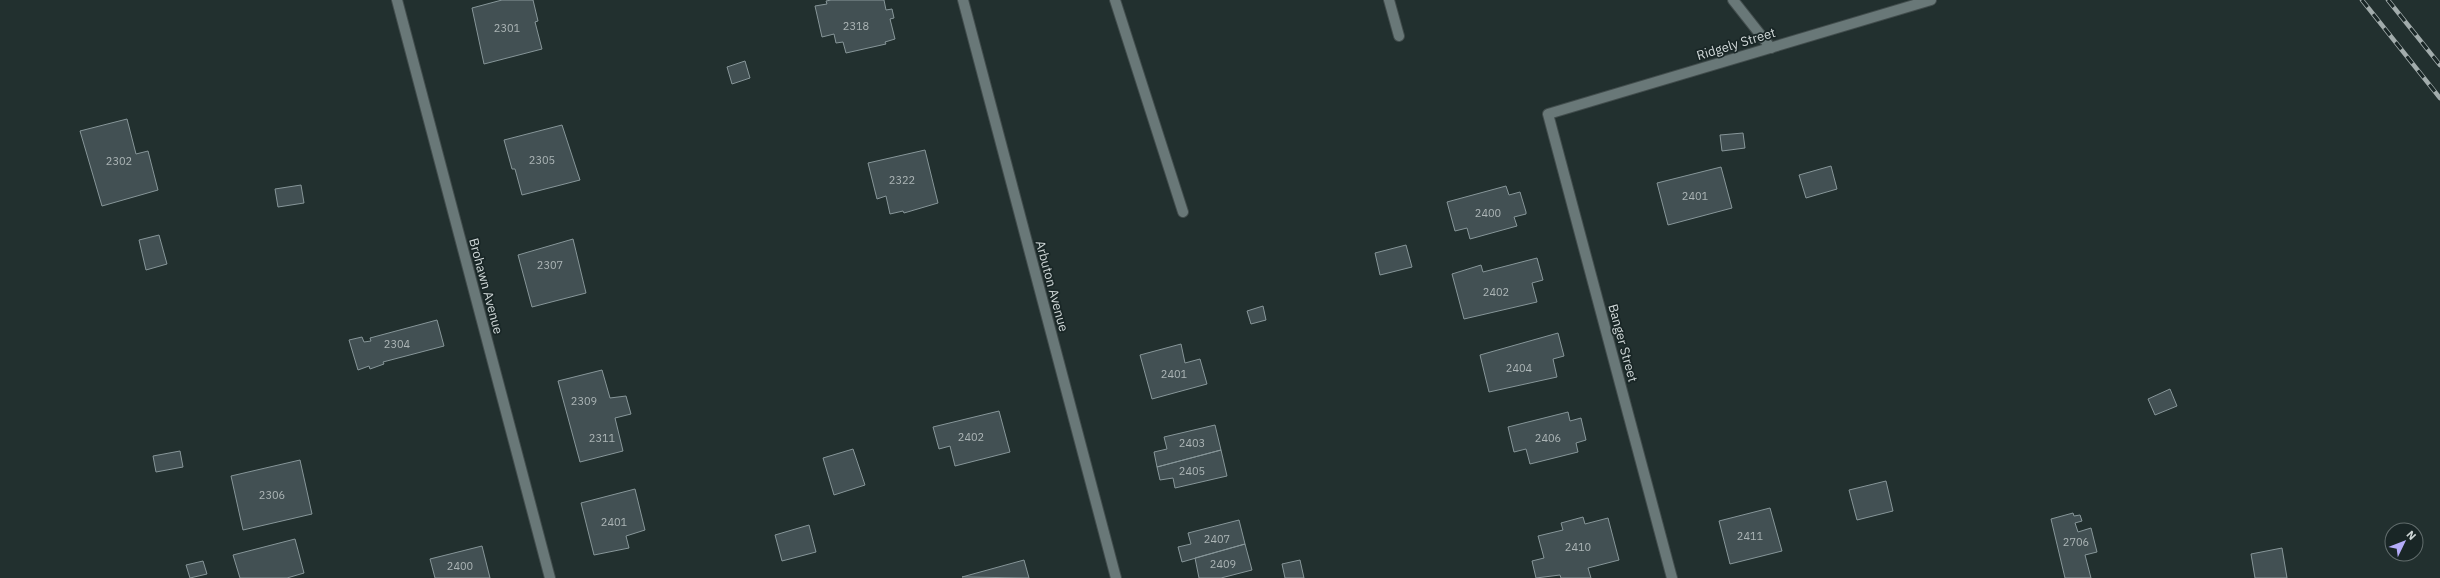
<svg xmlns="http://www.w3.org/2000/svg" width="2440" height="578" viewBox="0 0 2440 578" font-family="'IBM Plex Sans',sans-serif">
	<rect width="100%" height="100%" fill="#22302f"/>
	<path fill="#425053" stroke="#879699" d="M502,0H533L538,21L535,22L542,49L484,64L472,8Z
		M831,0H884L886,10L892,9L894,18L890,19L895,39L885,42L886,44L846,53L843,42L836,43L834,34L822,37L815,6L827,4L826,1Z
		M745,61L750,78L732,84L727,67Z
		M127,119L136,154L148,151L158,190L102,206L80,131Z
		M562,125L580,180L522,195L515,169H512L504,140Z
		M1743,133L1745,148L1722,151L1720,135Z
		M925,150L938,203L904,213L903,211L890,214L886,196L877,199L868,163Z
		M1831,166L1837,189L1806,198L1799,175Z
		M1721,167L1732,208L1668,225L1657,183Z
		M301,185L304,203L278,207L275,189Z
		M1506,186L1509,195L1520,192L1526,212V214L1514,217L1517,226L1470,239L1467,228L1455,231L1447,202Z
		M159,235L167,264L146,270L139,240Z
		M573,239L586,293L532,307L518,255Z
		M1406,245L1412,267L1380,275L1375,253Z
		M1537,258L1543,280L1532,283L1537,302L1464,319L1452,274L1481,265L1483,272Z
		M1263,306L1266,320L1251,324L1247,311Z
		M437,320L444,346L383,362L384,364L370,369L369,366L358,370L349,340L362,337L364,342L371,341L370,338Z
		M1558,333L1564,356L1553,359L1557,377L1489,392L1480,355Z
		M1181,344L1185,363L1200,359L1207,384L1152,399L1140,355Z
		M602,370L610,398L626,396L631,414L615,418L623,451L580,462L558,381Z
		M2170,389L2177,406L2155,415L2148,399Z
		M999,411L1010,452L955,466L950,446L939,449L933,427Z
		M1568,412L1570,421L1581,418L1586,440L1576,443L1578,452L1530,464L1526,449L1514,452L1508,427Z
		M1215,425L1221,450L1157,467L1154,452L1167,449L1164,437Z
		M853,449L865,485L834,495L823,458Z
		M1221,450L1227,476L1175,488L1173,478L1160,480L1157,467Z
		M180,451L183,467L156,472L153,456Z
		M300,460L312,514L243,530L231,476Z
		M1886,481L1893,511L1857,520L1849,490Z
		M635,489L645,530L626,536L629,548L594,555L581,503Z
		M1770,508L1782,551L1730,564L1719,521Z
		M2073,513L2074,516L2080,515L2082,521L2075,523L2078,532L2091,528L2097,552L2085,555L2091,578H2065L2051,519Z
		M1583,517L1585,524L1608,518L1619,560L1588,568L1591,578H1561L1560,575L1536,578L1532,561L1544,558L1538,536L1563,530L1561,523Z
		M1239,520L1245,544L1182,562L1178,547L1191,544L1188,533Z
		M809,525L816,552L782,561L775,535Z
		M295,539L304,573L287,578H240L233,555Z
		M1245,544L1252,570L1221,578H1199L1195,558Z
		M482,546L490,578H435L430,559Z
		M2282,548L2287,578H2255L2251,554Z
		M1024,560L1029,578L962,577Z
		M1300,560L1304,578H1285L1282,564Z
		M203,561L207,574L190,578L186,565Z"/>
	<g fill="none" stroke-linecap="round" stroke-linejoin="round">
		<g stroke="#424d4d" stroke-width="12">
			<path id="service" d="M1115,0L1183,212
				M1389,0L1399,36
				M1733,0L1771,48"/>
		</g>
		<g stroke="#424d4d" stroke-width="12">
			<path id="minor" d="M397,0L550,578
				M963,0L1116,578
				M1672,578L1548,114L1931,0"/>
		</g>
		<use href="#service" stroke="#697878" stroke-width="10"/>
		<use href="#minor" stroke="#697878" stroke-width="10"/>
		<g stroke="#a2acac" stroke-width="4.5">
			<path id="rail" d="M2362,0L2440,98
				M2388,0L2440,65"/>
		</g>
		<use href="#rail" stroke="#192626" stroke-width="3" stroke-dasharray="9" stroke-linecap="butt"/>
	</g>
	<g text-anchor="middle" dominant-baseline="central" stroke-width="3.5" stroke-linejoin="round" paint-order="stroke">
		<g font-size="11" fill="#acb5b6">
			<text x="856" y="26">2318</text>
			<text x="507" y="28">2301</text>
			<text x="542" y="160">2305</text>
			<text x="119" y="161">2302</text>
			<text x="902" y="180">2322</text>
			<text x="1695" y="196">2401</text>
			<text x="1488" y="213">2400</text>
			<text x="550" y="265">2307</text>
			<text x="1496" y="292">2402</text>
			<text x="397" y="344">2304</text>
			<text x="1519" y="368">2404</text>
			<text x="1174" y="374">2401</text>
			<text x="584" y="401">2309</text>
			<text x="971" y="437">2402</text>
			<text x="602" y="438">2311</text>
			<text x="1548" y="438">2406</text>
			<text x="1192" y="443">2403</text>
			<text x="1192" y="471">2405</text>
			<text x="272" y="495">2306</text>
			<text x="614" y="522">2401</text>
			<text x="1750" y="536">2411</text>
			<text x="1217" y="539">2407</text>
			<text x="2076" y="542">2706</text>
			<text x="1578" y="547">2410</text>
			<text x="1223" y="564">2409</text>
			<text x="460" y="566">2400</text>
		</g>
		<g font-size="13" fill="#cfd7d7" stroke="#192626">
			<text transform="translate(1736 44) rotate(-17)">Ridgely Street</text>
			<text transform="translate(486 286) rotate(75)">Brohawn Avenue</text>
			<text transform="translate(1052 286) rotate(75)">Arbuton Avenue</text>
			<text transform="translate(1623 343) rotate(75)">Banger Street</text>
		</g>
	</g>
	<g transform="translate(2404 542) rotate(47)"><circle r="19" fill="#192626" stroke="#626d6d"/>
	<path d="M0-3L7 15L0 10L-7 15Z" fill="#b4acf9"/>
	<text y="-6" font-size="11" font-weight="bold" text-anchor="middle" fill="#cfd7d7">N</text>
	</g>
</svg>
